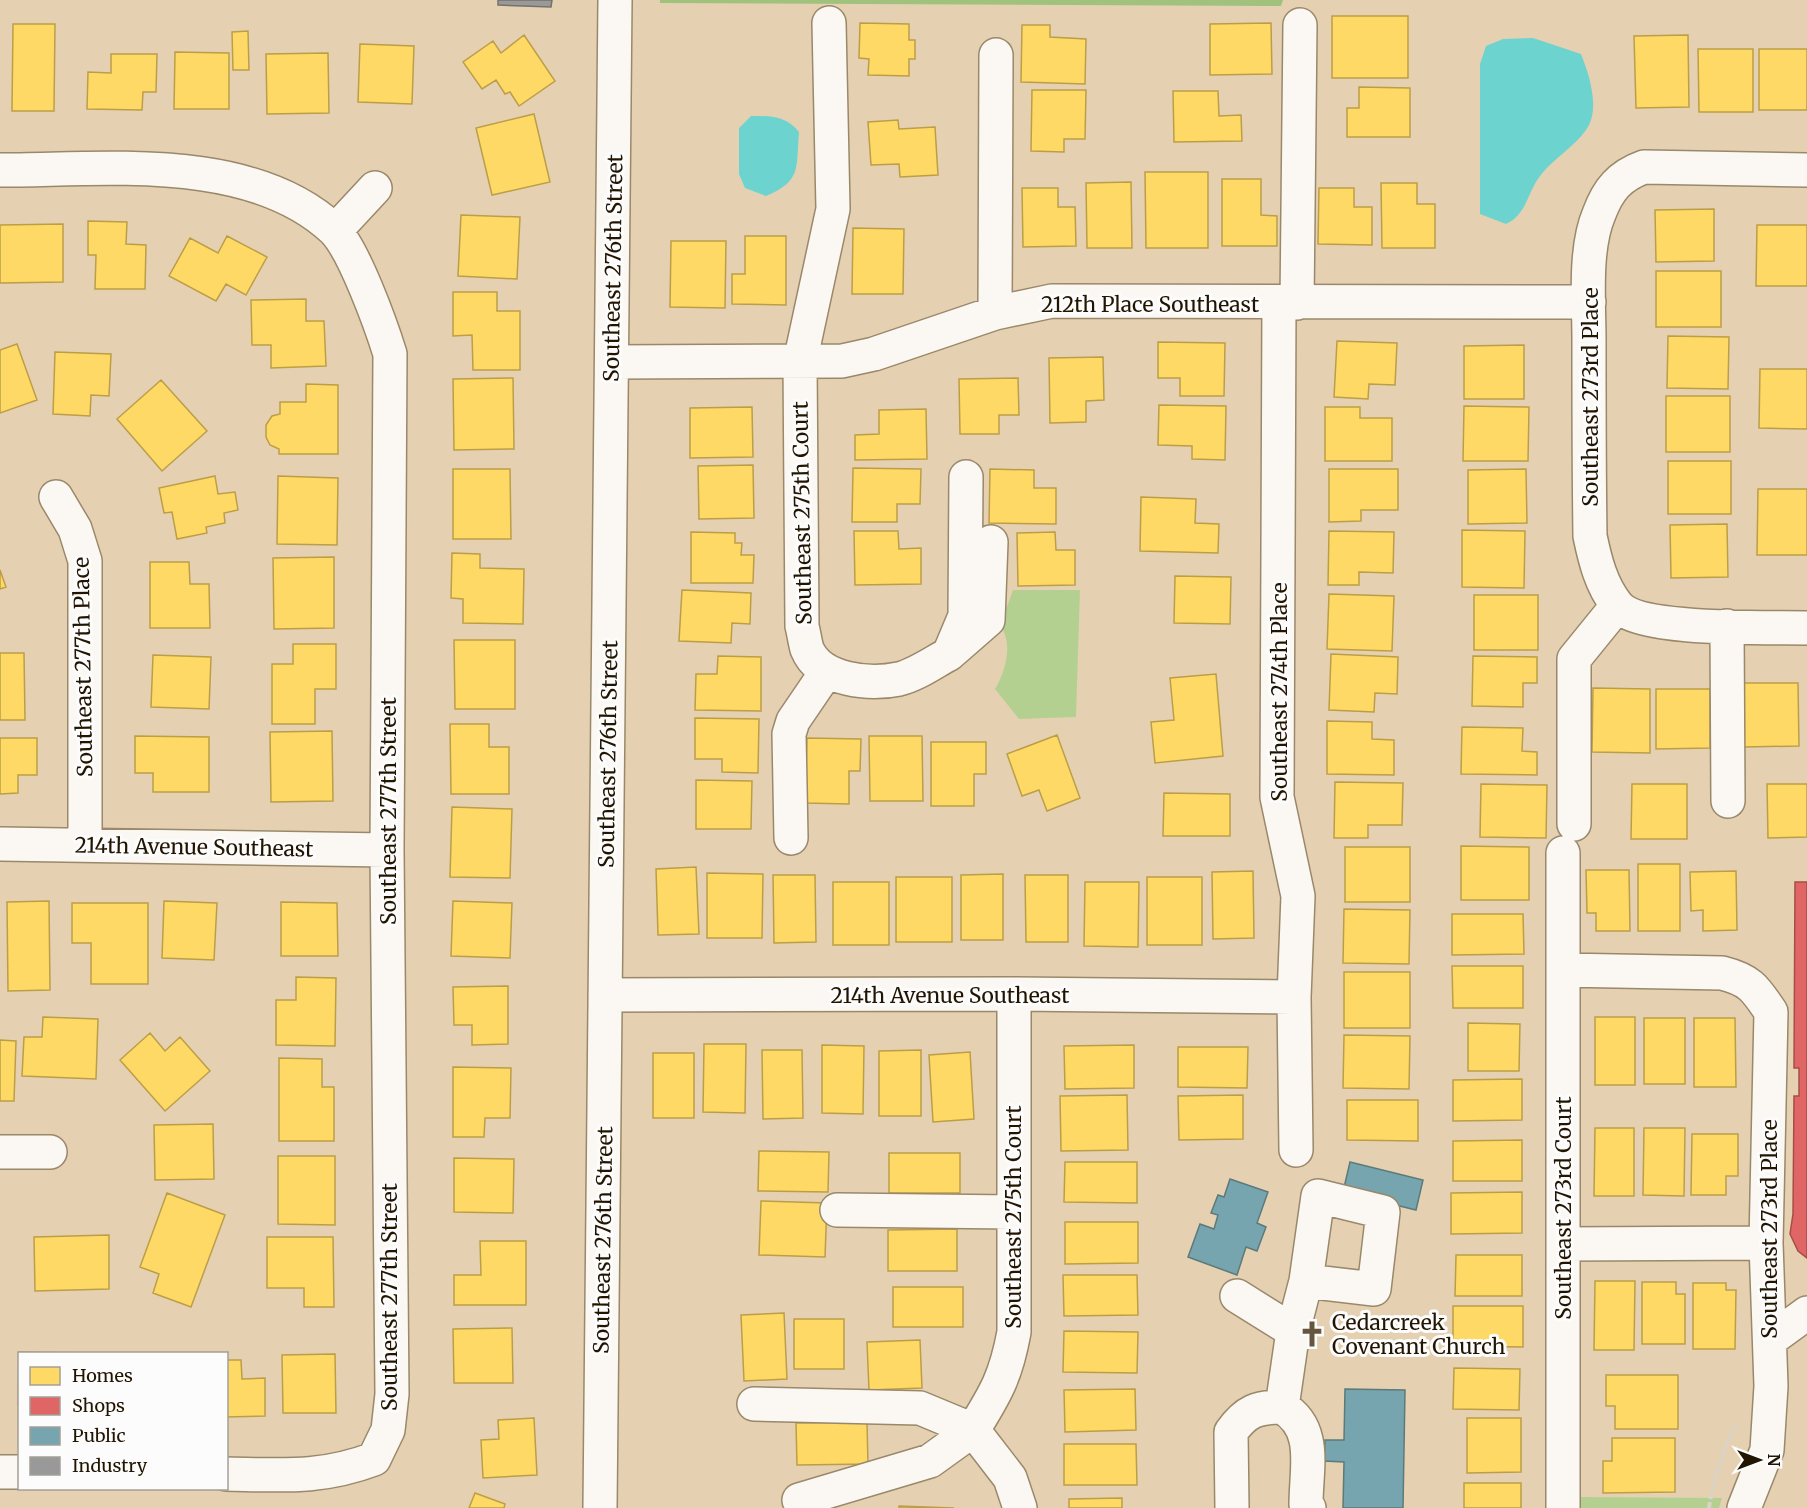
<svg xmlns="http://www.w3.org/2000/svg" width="1807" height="1508" viewBox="0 0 1807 1508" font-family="Merriweather,serif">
	<rect width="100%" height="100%" fill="#e5d1b2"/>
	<path fill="#b4d091" d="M1013,590H1080L1076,717L1019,719L995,689C1005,673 1014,643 1000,626Z
		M1581,1497L1722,1498L1719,1508H1581Z"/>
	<path fill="#a1c27d" d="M660,0H1283L1281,6L660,3Z"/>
	<path fill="#6cd3ce" d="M1533,38L1581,54C1589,74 1601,110 1586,130C1574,147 1553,159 1540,176C1527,193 1527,214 1506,224L1480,214V64L1486,46L1503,39Z
		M751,116C771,116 786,116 799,132C796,168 802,181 766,196L745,188L739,174V128Z"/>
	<path fill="#ffd966" stroke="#bc9e47" stroke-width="1.5" d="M1332,16H1408V78H1332Z
		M860,23L909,24V40H915V59H909V76L868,75L869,59L859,58Z
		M1271,23L1272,74L1210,75V24Z
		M13,24H55L54,111H12Z
		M1022,25H1050V37L1086,39L1085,84L1021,82Z
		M248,31L249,70H233L232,32Z
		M524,35L555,81L519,106L510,92L505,94L496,80L482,89L463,62L493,41L501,53Z
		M1688,35L1689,107L1636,108L1634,36Z
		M360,44L414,46L412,104L358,102Z
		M1698,49H1753V112H1699Z
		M1759,49H1807V110H1759Z
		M175,52L229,53V109H174Z
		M328,53L329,113L267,114L266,54Z
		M111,54H157L156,92H143L142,110L87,109L88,72L111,73Z
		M1359,87L1410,88V137H1347V108H1359Z
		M1032,90H1086L1085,139H1064V152L1031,151Z
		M1173,91H1218L1219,116L1241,115L1242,141L1174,142Z
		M534,114L550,182L492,195L476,128Z
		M898,120L899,129L935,127L938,175L900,177L899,164L871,165L868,122Z
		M1145,172H1208V248H1146Z
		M1222,179H1261V215L1277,216V246H1222Z
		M1131,182L1132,248H1087L1086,183Z
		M1381,183H1417V204H1435V248H1382Z
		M1022,188H1058V207H1075L1076,246L1023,247Z
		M1319,188H1354V207H1372V245L1318,244Z
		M1714,209V261L1656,262L1655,210Z
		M461,215L520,217L517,279L458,276Z
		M88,221L127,222L126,244L146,245L145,289H95L96,255H88Z
		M63,224V282L0,283V225Z
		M1757,225H1807V286H1756Z
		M853,228L904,229L903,294H852Z
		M227,236L267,257L246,295L226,284L216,301L169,276L190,238L218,253Z
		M745,236H786V305L732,304V274H745Z
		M671,241H726L725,308L670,307Z
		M1656,271H1721V327H1656Z
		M453,292H497V311H520V370H473L472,335L453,336Z
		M306,299V321H324L326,366L271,368V345H252L251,300Z
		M1668,336L1729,337L1728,389L1667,388Z
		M1337,341L1397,343L1395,385L1369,384L1368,399L1334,397Z
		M1158,342L1225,343L1224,396H1180V378H1158Z
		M17,344L37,400L0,413V350Z
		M1524,345V399H1464V346Z
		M55,352L111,354L109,396L91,395L90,416L53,414Z
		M1103,357L1104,400L1086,401V422L1050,423L1049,358Z
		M1760,369H1807V429L1759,428Z
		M513,378L514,449L454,450L453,379Z
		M1018,378L1019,415H999V434H960L959,379Z
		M161,380L207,431L162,471L117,419Z
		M306,384L338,385V454H279V449L270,445L266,437V425L272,416L280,414V402H306Z
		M1666,396H1730V452H1666Z
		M1159,405L1226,406L1225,460L1192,459V446L1158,445Z
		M1464,406L1529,407L1528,461H1463Z
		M752,407L753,457L690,458V408Z
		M1325,407H1360V418H1392V461H1325Z
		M926,409L927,459L855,460V435L879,434V410Z
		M1668,461H1731V514H1668Z
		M753,465L754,518L699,519L698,466Z
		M853,468L921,469L920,504H897V522H852Z
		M453,469H510L511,539H453Z
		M990,469L1034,470V488H1056V524L989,523Z
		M1329,469H1398V510H1361V521L1329,522Z
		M1526,469L1527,523L1468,524V470Z
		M215,476L218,494L235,492L238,510L224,513L225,523L206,527L207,533L177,539L172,512L164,513L159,488Z
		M278,476L338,478L337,545L277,544Z
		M1758,489H1807V555H1757Z
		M1141,497L1196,499L1195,523L1219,524L1218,553L1140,551Z
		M1727,524L1728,577L1671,578L1670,525Z
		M1462,530L1525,531L1524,588L1462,587Z
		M854,531H898L899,549L921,548V584L855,585Z
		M1329,531L1394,532L1393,573L1359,572V585H1328Z
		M691,532L735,533V543H742L741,555H754L753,583H691Z
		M1055,532L1056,550H1075V585L1018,586L1017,533Z
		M452,553L480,554V568L524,569L523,624L463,623V599L451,598Z
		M334,557V628L274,629L273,558Z
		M150,562H189L190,584H209L210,628H150Z
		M0,570L6,587L0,589Z
		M1175,576L1231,577L1230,624L1174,623Z
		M682,590L751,593L750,624L732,623L731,643L679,641Z
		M1329,594L1394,596L1392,651L1327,649Z
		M1474,595H1538V650H1474Z
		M454,640H515V709H455Z
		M293,644H336V689H315V724H272V664H293Z
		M0,653H24L25,720H0Z
		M1331,654L1398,657L1397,694L1375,693L1374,712L1329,710Z
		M153,655L211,657L209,709L151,707Z
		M718,656L761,657V711L695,710L696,674H717Z
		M1473,656L1537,657V683H1523V707L1472,706Z
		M1216,674L1223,756L1155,763L1151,722L1174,720L1170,678Z
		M1744,683H1798L1799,746L1744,747Z
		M1593,688L1650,689V753L1592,752Z
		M1656,689H1710V748L1656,749Z
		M695,718L759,719L758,773L722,772V759H695Z
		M1327,721L1372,722V739L1394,740V775L1327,774Z
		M450,724H489V747H509V794H451Z
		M1462,727L1523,728L1522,751L1537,752V775L1461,774Z
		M332,731L333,801L271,802L270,732Z
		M1057,735L1080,798L1047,811L1039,790L1022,796L1007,754Z
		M135,736L209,737V792H153V773H135Z
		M869,736H922L923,801H870Z
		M0,738H37V775H18V793L0,794Z
		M807,738L861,739L860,771H849V804L805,803Z
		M931,742H986V774H974V806H931Z
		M696,780L752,781L751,829H696Z
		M1335,782L1403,783L1402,825H1368V838H1334Z
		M1481,784L1547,785L1546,838L1480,837Z
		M1632,784H1687V839H1631Z
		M1767,784H1807V837L1768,838Z
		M1164,793L1230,794V836H1163Z
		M452,807L512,809L510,878L450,877Z
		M1461,846L1529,847V900H1461Z
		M1345,847H1410V902H1345Z
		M1638,864H1680V931H1638Z
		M696,867L699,934L658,935L656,869Z
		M1586,870H1629L1630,931H1596V913H1587Z
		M1253,871L1254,938L1213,939L1212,872Z
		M1736,871L1737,930L1703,931V910L1691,911L1690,872Z
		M707,873L763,874L762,938H707Z
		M1003,874V940H961V875Z
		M773,875H815L816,942L774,943Z
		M1025,875H1068V942H1026Z
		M896,877H952V942H896Z
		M1147,877H1202V945H1147Z
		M833,882H889V945H833Z
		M1085,882H1139L1138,947L1084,946Z
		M49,901L50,990L8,991L7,902Z
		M164,901L217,903L214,960L162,958Z
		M453,901L512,903L510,958L451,956Z
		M281,902L337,903L338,956H281Z
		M72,903H148V984H91V943H72Z
		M1344,909L1410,910L1409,964L1343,963Z
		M1452,914H1523L1524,954L1452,955Z
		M1452,966H1523V1008H1453Z
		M1344,972H1410V1028H1344Z
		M296,977L336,978L335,1046L276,1045V1000H296Z
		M508,986V1044L472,1045V1025H454L453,987Z
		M43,1017L98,1019L96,1079L22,1076L24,1037H42Z
		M1595,1017H1635V1085H1595Z
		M1644,1018H1685V1084H1644Z
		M1694,1018H1735L1736,1087H1694Z
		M1468,1023L1520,1024L1519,1071H1468Z
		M150,1033L165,1051L180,1037L210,1071L165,1111L120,1060Z
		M1344,1035L1410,1036L1409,1089L1343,1088Z
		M0,1040L16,1041L14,1101H0Z
		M704,1044H746L745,1113L703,1112Z
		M822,1045L864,1046L863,1114L822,1113Z
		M1134,1045V1088L1065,1089L1064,1046Z
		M1178,1047H1248L1247,1088L1178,1087Z
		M762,1050H802L803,1118L763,1119Z
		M921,1050V1116H879V1051Z
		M970,1052L974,1119L933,1122L929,1055Z
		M653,1053H694V1118H653Z
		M279,1058L322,1059V1087H334V1141H279Z
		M453,1067L511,1068L510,1118H485L484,1137H453Z
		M1522,1079V1120L1453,1121V1080Z
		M1127,1095L1128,1150L1061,1151L1060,1096Z
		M1243,1095V1139L1179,1140L1178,1096Z
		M1347,1100H1418V1141L1347,1140Z
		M213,1124L214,1179L155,1180L154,1125Z
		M1595,1128H1634V1196H1594Z
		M1644,1128H1685L1684,1196L1643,1195Z
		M1692,1134H1738V1176H1726V1195H1691Z
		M1522,1140V1181H1453V1141Z
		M759,1151L829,1152L828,1192L758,1191Z
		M889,1153H960V1193H889Z
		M278,1156H335V1225L278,1224Z
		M454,1158L514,1159L513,1213L454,1212Z
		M1065,1162H1137V1203L1064,1202Z
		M1522,1192V1233L1451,1234V1193Z
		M167,1193L225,1215L191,1307L153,1293L159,1274L140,1267Z
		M761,1201L827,1203L825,1257L759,1255Z
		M1065,1222H1138V1263L1065,1264Z
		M957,1229V1271H888V1230Z
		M109,1235V1289L35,1291L34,1237Z
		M267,1237H333L334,1307H304V1288H267Z
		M480,1241H526V1305H454V1275H481Z
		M1456,1255H1522V1296H1455Z
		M1063,1275H1137L1138,1315L1064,1316Z
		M1595,1281H1635L1634,1350H1594Z
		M1642,1282H1676V1294H1685V1344H1642Z
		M1693,1283H1726V1290H1736L1735,1349H1693Z
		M893,1287H963V1327H893Z
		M1453,1306H1523V1347L1453,1346Z
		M784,1313L787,1379L744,1381L741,1315Z
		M794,1319H844V1369H794Z
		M512,1328L513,1383H454L453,1329Z
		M1064,1331L1138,1332L1137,1373L1063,1372Z
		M920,1340L922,1388L869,1390L867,1342Z
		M19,1352L85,1353V1354H20L18,1406Z
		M335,1354L336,1413H283L282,1355Z
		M226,1360H241L242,1379L265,1378V1416L226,1417Z
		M1454,1368L1520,1369L1519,1410L1453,1409Z
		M1606,1375H1678V1429H1615V1406H1606Z
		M1135,1389L1136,1430L1065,1432L1064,1390Z
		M534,1418L537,1475L483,1478L481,1440L499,1439L498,1420Z
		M1467,1418H1521V1472L1467,1473Z
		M867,1422L868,1464L797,1465L796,1423Z
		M1612,1438H1675V1492L1603,1493V1461H1612Z
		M1064,1444H1136L1137,1485H1064Z
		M1464,1483H1521V1508H1464Z
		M475,1493L505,1504L504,1508H469Z
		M1122,1498V1508H1069V1499Z
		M899,1506L954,1508H899Z"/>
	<path fill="#e06666" stroke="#a74d47" stroke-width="1.5" d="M1795,882H1807V1258L1798,1251L1790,1234L1793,1214L1794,1096H1799V1068H1794Z"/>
	<path fill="#76a5af" stroke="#5c7a7a" stroke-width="1.5" d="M1350,1162L1423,1180L1416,1210L1343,1192Z
		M1230,1179L1268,1192L1257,1223L1266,1227L1257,1251L1246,1247L1237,1275L1188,1257L1200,1224L1214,1229L1218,1215L1211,1213L1218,1195L1224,1197Z
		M1345,1389L1405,1390L1403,1508H1343L1344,1462L1324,1461L1325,1440H1344Z"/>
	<path fill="#999" stroke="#75716b" stroke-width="1.5" d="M498,0H552L551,7L498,5Z"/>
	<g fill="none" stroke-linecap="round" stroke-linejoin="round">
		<g stroke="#99886a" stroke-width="36">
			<path id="minor" d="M829,23L833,209L800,362L802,626C804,634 805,642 807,649C820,681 870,685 899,679C916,675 934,662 949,654
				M0,170C105,170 251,152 334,230C354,250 381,325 390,354L387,850L392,1394L388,1430L374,1459C321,1479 282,1475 226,1474
				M1807,170L1644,167C1619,176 1608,190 1599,214C1584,249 1589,303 1589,340C1589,406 1589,471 1590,536C1595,560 1601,585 1617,605C1639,632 1769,627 1807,628
				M335,231L375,188
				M1279,303L1277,797L1298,896L1294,997L1296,1150
				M1297,303L1300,25
				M995,313L996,55
				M612,362L842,361L874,354L995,313L1052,301L1589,302
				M966,477L965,616L949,654L988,620L991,542
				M56,497L75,529L85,561V844
				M1727,626L1728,801
				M1574,824V659L1617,606
				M791,838L789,734L793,721L827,671
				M0,844L387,850
				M1563,853V1508
				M1563,970L1722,973C1750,980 1755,988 1771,1012L1766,1243L1771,1386L1767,1450L1744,1508
				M1014,994V1332C1006,1376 996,1393 973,1430L1010,1478L1020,1508
				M605,995L1014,994L1294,997
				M0,1152H50
				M1318,1196L1383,1212L1374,1289L1306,1281Z
				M837,1210L1014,1212
				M1563,1244L1766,1243
				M1237,1296L1293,1331
				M1770,1340L1807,1313
				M754,1404L920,1408L973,1430L930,1461L799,1500
				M1282,1407C1318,1428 1306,1468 1306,1504L1309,1508
				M0,1472H20
				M600,1508L615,0
				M1232,1508L1231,1432C1246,1411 1257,1407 1282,1407L1293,1331L1306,1281"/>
		</g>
		<path stroke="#d9d3c8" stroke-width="4" stroke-dasharray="6 3" stroke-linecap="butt" d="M1709,1508C1711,1491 1726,1435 1738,1425"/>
		<use href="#minor" stroke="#fbf8f3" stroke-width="33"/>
	</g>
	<defs>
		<g id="church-bare" transform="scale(2.07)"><path d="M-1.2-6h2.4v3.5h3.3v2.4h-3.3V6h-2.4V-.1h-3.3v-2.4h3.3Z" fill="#66563e" stroke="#fcfcfc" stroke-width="2.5" paint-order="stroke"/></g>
	</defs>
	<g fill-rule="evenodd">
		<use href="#church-bare" x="1312" y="1334"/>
	</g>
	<g text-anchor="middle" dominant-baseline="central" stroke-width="6" stroke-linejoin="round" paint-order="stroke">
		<g font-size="21" fill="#211400" stroke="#fcfcfc">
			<text transform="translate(613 268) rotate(-89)">Southeast 276th Street</text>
			<text x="1150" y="304">212th Place Southeast</text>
			<text transform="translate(1590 397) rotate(-90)">Southeast 273rd Place</text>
			<text transform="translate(802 513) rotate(-91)">Southeast 275th Court</text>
			<text transform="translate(83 667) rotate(-91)">Southeast 277th Place</text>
			<text transform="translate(1279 692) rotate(-90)">Southeast 274th Place</text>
			<text transform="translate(608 754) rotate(-89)">Southeast 276th Street</text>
			<text transform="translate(388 811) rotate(-90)">Southeast 277th Street</text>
			<text transform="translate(194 847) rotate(1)">214th Avenue Southeast</text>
			<text x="950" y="995">214th Avenue Southeast</text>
			<text transform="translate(1563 1208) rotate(-90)">Southeast 273rd Court</text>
			<text transform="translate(1013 1217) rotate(-90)">Southeast 275th Court</text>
			<text transform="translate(1769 1229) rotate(-90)">Southeast 273rd Place</text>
			<text transform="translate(603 1240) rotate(-89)">Southeast 276th Street</text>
			<text transform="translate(389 1297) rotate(-90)">Southeast 277th Street</text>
		</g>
		<g font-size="21" fill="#211400" stroke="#fcfcfc" text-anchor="start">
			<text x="1332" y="1322">Cedarcreek<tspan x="1332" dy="24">Covenant Church</tspan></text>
		</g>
	</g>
	<rect x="18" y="1352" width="210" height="138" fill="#fcfcfc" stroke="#a49f97" stroke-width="1.5"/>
	<rect x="30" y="1367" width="30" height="18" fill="#ffd966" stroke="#a49f97" stroke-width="1.5"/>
	<text x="72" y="1382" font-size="18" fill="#211400">Homes</text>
	<rect x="30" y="1397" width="30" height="18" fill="#e06666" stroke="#a49f97" stroke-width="1.5"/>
	<text x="72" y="1412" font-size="18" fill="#211400">Shops</text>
	<rect x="30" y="1427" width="30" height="18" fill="#76a5af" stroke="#a49f97" stroke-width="1.5"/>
	<text x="72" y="1442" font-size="18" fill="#211400">Public</text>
	<rect x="30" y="1457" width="30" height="18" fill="#999999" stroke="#a49f97" stroke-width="1.5"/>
	<text x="72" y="1472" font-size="18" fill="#211400">Industry</text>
	<g transform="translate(1759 1460) rotate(90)" stroke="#fcfcfc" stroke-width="4.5" paint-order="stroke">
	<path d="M0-4.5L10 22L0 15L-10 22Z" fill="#211400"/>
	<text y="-9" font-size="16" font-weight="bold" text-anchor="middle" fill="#211400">N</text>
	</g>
</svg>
